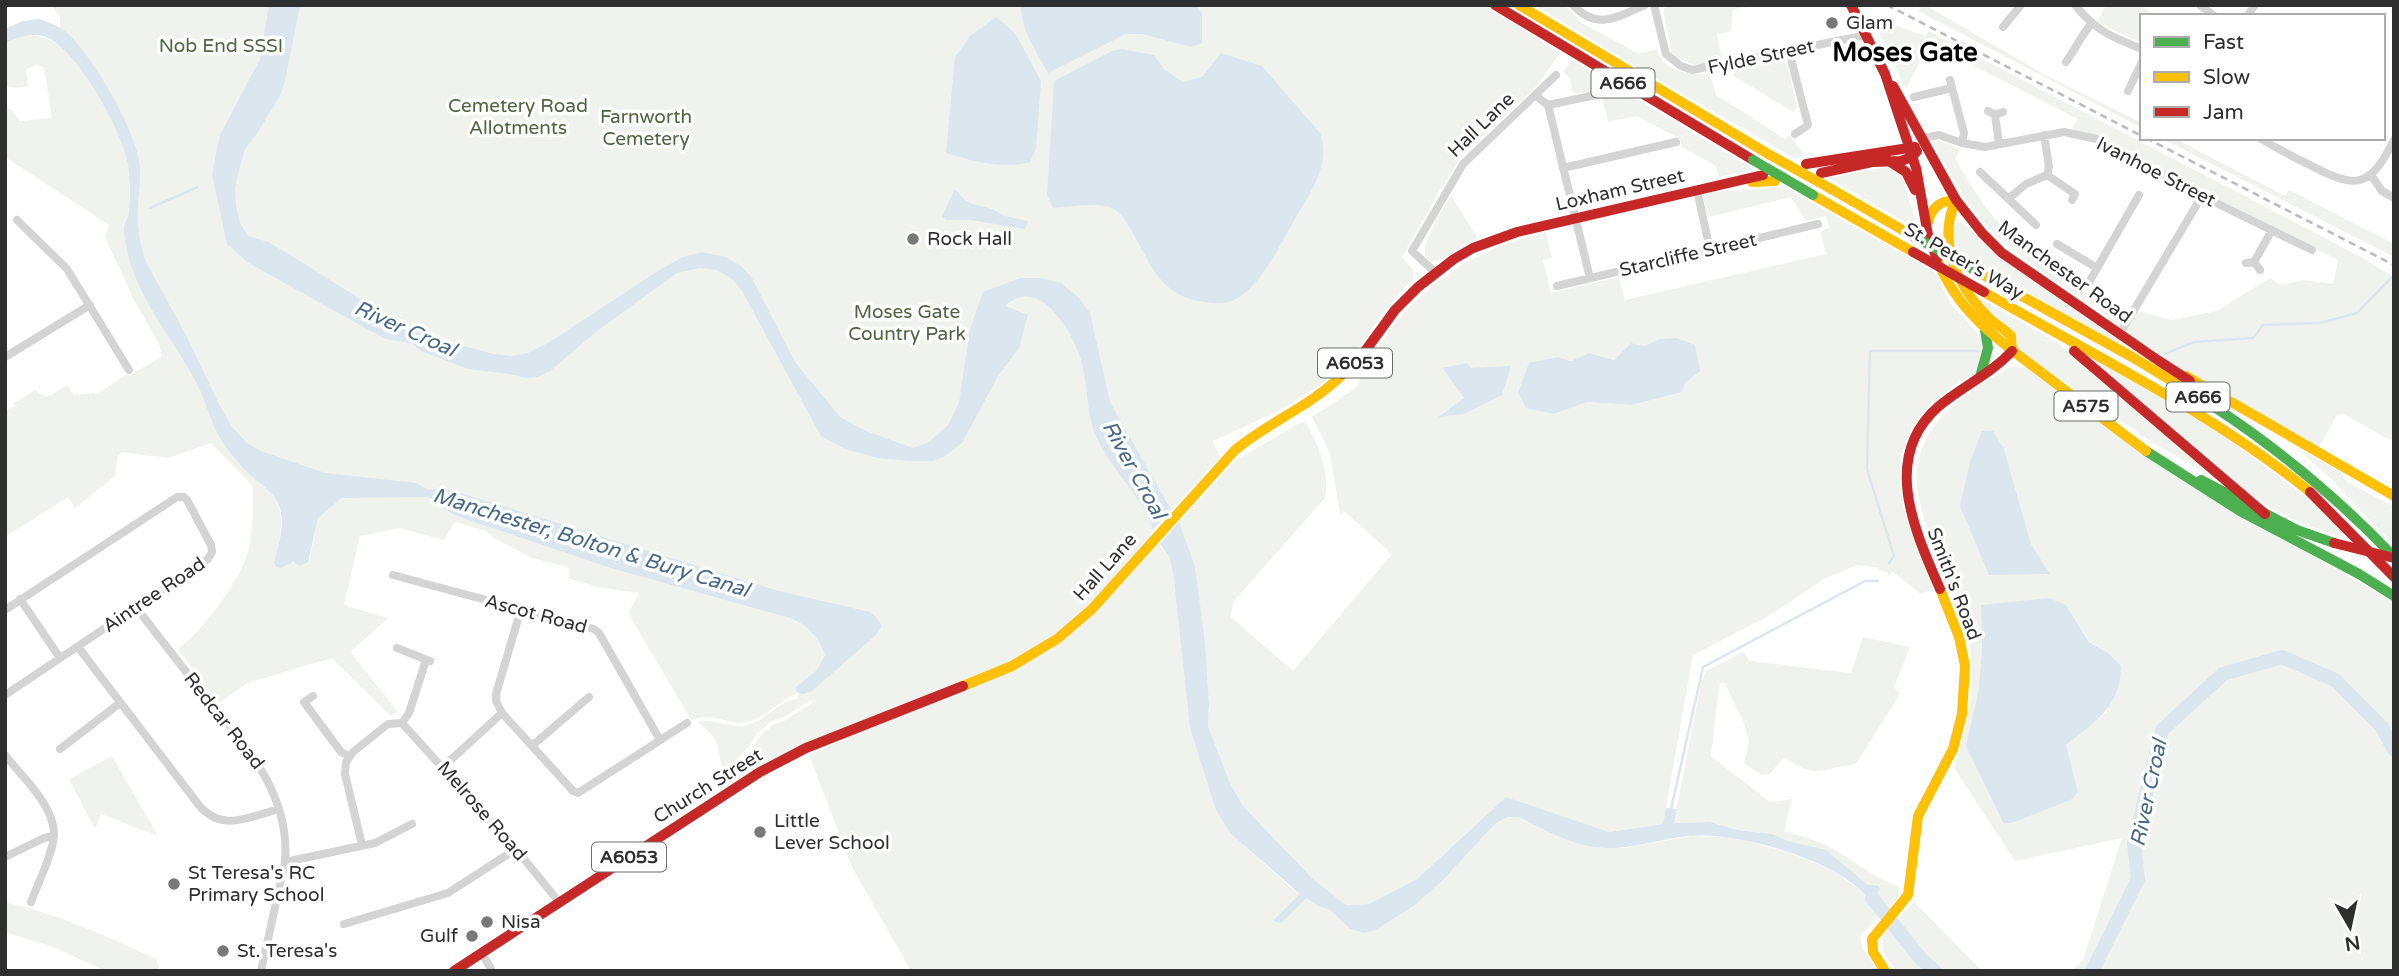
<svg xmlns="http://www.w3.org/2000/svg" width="2399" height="976" viewBox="0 0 2399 976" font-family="'Varela Round',sans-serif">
	<rect width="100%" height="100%" fill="#fff"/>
	<path fill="#f0f3ed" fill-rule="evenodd" d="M51,5H1484L1560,53L1537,86L1463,155L1440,190L1402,257L1413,270V279C1387,302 1372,333 1350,358C1314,398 1261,419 1213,441L1220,457L1150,533L1170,558L1231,834L1289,886L1318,906L1330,910L1350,929L1364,933L1376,930L1415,905L1442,881L1495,824L1509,817H1519L1575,842L1601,848H1624L1691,836L1725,837L1752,842L1807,859L1835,872L1860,890L1879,916L1860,936L1863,949L1879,971H911L852,867L809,755L842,740L841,729L765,764L724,788L727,777L753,748L761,735L773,725L784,721L815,701H810L782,718L772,721L757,733L751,744L725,773C714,750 725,742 698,723L700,721C715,719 730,728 744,726C764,722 778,700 798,699V693C780,700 764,719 745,722C726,726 715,711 691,720L630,616L629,612L639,593L597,587L568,578L570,568L532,558L494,538L486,531L455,522L444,540L399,528L360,536L344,605L388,618L350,652L398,712L391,716L332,658L247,683L219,703L178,649C203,630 231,592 244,563C254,540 253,510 253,486L211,443L169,458L122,452L118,455L115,476L75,508L68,497L5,537V411L15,406L14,403L35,390L45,397L51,395L67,385L74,395L94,393L96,395L127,374L129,376L162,356L159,344L134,300L105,237L109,225L5,157V108L11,109L20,121L52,118L44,67L37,65L26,69L28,86L16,88L5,86V43C29,31 38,34 60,45V17ZM262,483L342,498L318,518L310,557L295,563H274C282,531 289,508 262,483Z
		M1535,5H1565L1582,23L1639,54L1657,49C1662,72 1690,75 1710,74L1716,95L1785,139L1790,135L1804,155L1796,159L1643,71Z
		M1666,5H1762L1733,9L1731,31L1717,34L1722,61L1697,66L1673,56L1663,12Z
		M1916,5H1925L2045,75L2142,123V128L1918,11L1920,8Z
		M2106,5H2141L2156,16H2142V43L2097,22Z
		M1887,22L1925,36L1929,31L2361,257L2394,277V442L2343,414L2337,415L2319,447L2214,389L2125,333L2138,311L2172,320L2217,311L2270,278L2281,285L2304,280L2333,284L2338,260L2072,130L2078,119L1929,43L1906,89L1879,32Z
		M1779,59L1787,63L1797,107L1793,112L1734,76V69Z
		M1572,60L1753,169L1719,177L1716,166L1682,147L1680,139L1637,116L1608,122C1603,100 1604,89 1577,94L1572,90L1570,78L1563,72Z
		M2161,138H2174L2285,196L2289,190L2394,244V257Z
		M1938,140L1960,149L1955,158C1991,226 2026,254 2090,295L2093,291L2129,312L2119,328L2095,306L2051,279L1997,237L1967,202L1936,148L1935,144Z
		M1886,167C1904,171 1906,188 1910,203C1913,213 1917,222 1921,231L1829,178Z
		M1784,187L1935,272L1951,304L1983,340L1985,354L1976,373L1958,382L1929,406L1912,427L1901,456L1900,484L1905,514L1934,589L1921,594L1893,572L1890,575L1875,567L1857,565L1824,579L1772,614L1693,655L1663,824L1609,832L1506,797L1417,879L1369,904L1346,905L1313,879L1243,806L1230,783L1208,726L1209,705L1195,566L1179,522L1235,461L1301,422L1307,424C1319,448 1330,471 1325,498L1233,602L1231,617L1293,671L1392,554L1344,511L1340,515L1330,453L1312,417L1356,388L1368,362L1389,332L1409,307L1435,284L1463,264L1498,247L1546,232L1552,258L1543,260L1551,293L1619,277L1625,300L1826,254L1820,231L1829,228L1826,216L1806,221L1791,197L1708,217L1702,193ZM1660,339L1631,405L1587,402L1554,414L1558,357L1571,361L1589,353L1614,360L1631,343L1645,346ZM1442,368H1471L1464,414L1439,416L1464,398Z
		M1451,195L1478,239C1465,245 1452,256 1439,260C1403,269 1447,203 1451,195Z
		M1961,221L1980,239L2222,405L1956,250C1953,241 1950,230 1957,222Z
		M1973,294L2060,345L2076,357L2222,483L2152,442L2017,349V337Z
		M2089,356L2223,435L2311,501L2352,540C2315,529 2282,518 2251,495Z
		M2014,366L2028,369L2307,553L2394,602V971H2072L2083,960L2122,838L2015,861L1954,768C1969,720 1978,682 1967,632C1951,553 1872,479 1952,407C1969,391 1992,375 2014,366ZM2004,449L2031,544L2050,574L1970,462ZM1981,605H2066L2090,642L2108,653L2107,712L2066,745L2078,792L2073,799L2015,822L2004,824L1978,694L1982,649Z
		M2296,447L2341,472L2347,482L2394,507V545L2328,476Z
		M1863,637L1910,647L1894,687L1900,694L1856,764C1821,768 1817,781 1784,757L1770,774L1761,775L1744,763L1749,742L1744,723L1724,682L1719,685L1711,756L1770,802L1792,799L1784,831C1806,837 1826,843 1845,856C1863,867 1878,880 1898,886V899L1888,907L1868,885L1791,842L1772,834L1738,830L1710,822L1674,823L1701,682L1706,671L1744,651L1749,661L1851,673Z
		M112,756L158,836L101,814L95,829L69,779Z
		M5,902C58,914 108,937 157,959L159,971H105L56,948L5,932Z
		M1914,902L1982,971H1896L1883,951V935Z"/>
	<path fill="#dce6ee" d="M269,5H300L285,81L280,96L256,135L245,149L238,174L235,188L236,206L240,223L248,236L268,242L295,258L392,319L446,341L493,354L512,356L528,353L548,343L661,269L683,257L702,252L726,257L741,266L752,278L795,362L840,417L866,431L913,448L929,442L948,425L959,403L970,329L983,292L1021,278H1041L1061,283L1079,298L1090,313L1110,402L1171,510L1153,530C1143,497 1109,468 1095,434C1086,411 1088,383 1081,360C1072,331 1039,274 1005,306L1028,315L1019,348L998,376L962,443L944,457L933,461H909L878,458L845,449L821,436L742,291L732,279L717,270L699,268L677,273L597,331L550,371L538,377L526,378L510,374L468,369L421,351L411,343L385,339L247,262L227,244L212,174L220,135L260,59Z
		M1021,5H1196L1202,13V43L1191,47L1142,34H1126L1048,73C1037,52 1020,29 1021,5Z
		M996,17L1015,33L1041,81L1036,149L1030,162C1002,170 973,161 946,153L955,57L970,36Z
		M37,19C47,21 57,25 66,32C92,54 137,132 140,166C141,181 138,195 138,209C137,226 140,246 146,262L187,337L220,406L232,427L247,443L261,451L325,473L416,483L429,490L444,488L775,590L870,612L876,617L882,626L876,635L812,691L803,694L798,693L795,688L817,670L825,655C819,637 808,625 790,618L611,568L457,516L442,508L428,497L342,498L318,518L308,562L300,566L293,562L281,568L276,567L274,563C278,545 286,525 279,506C272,488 255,481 243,468C236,460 229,451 223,443C211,425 207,403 197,384C177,345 147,311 132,268C129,260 123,236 124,227C125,222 129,217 129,212C131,197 130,179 128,164C122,131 78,50 46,37C32,32 18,37 5,43V29L23,21Z
		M1122,49L1154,55L1165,70L1183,82L1202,77L1221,53L1262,66L1320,133C1330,163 1314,187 1299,212C1284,237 1265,279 1241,296C1231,304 1217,304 1205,302C1159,297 1151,263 1130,228C1125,220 1121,212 1112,208C1098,202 1069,207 1053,208L1047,195L1054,81L1112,51Z
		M955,189L965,200L973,204L992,209L1005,216L1028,221L1025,229L971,220H946L942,216Z
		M1677,338L1695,345L1700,371L1685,383L1682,392L1631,405L1587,402L1554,414L1526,408L1518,393L1529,363L1558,357L1571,361L1589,353L1614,360L1631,343L1645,346L1660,339Z
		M1467,363L1471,368L1511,366L1502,395L1464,414L1438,417L1464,398L1442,368Z
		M1982,431H1993L2004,449L2031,544L2050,574L1989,575L1960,506L1970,462Z
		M1179,522L1195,566L1205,643L1209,705L1208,726L1230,783L1243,806L1313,879L1346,905L1369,904L1417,879L1506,797L1609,832L1663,824L1666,808L1677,809L1674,823L1710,822L1738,830L1772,834L1791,842L1826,850L1868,885L1879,886L1880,889L1877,893L1888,907L1879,916C1873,908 1867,897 1860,890C1828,858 1734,831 1689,836C1661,839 1633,849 1604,848C1575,847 1544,830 1519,817H1508L1495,824L1442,881L1415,905L1376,930L1364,933L1350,929L1330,910L1318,906L1306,898L1281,923L1273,921L1300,894L1231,834L1216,810L1190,728L1174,579L1170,558L1160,544Z
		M2049,598L2066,605L2089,642L2108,653L2121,666C2120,708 2096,721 2066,745L2078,792L2073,799L2015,822L2004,824L1966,746L1978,694L1982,649L1981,605Z"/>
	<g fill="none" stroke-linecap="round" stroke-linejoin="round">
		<path stroke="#dce6ee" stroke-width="2.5" d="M150,208L198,187
			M2165,354L2194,342L2253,338L2263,325L2320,323L2357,313L2391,278
			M1889,563L1894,556L1867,469L1870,351H1979
			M1671,809L1703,667L1865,581H1878"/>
		<path stroke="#dce6ee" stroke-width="14" d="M1872,898L1922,960L1935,971
			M2092,971L2138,879L2134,843L2162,730L2223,674L2282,657L2335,680L2382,727L2394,750"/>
		<path stroke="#d4d4d4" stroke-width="8" d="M1573,5C1597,31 1618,17 1645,5
			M1654,5L1666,54L1681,66L1692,70L1867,35
			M2075,5C2096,31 2112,37 2142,49
			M2200,5L2214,16
			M2247,16L2255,5
			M2003,27L2021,5
			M1789,51L1808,125L1795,134
			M2066,62C2075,50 2081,36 2091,24
			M1950,80L1964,133L1962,143
			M2128,91L2142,62
			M1536,96L1548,105L1590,278
			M1914,97L1952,88
			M1548,105L1596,95
			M1988,111L1995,115L2003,112
			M1995,115L1999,144
			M1923,138L1939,135L1962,143L1985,147L2064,132L2097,139L2202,196L2312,250
			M2260,138C2275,148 2292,156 2308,164C2355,189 2369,190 2394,140
			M1563,168L1676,142
			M1980,172L2036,225
			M2047,175L2075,194L2072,200
			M2371,175L2382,191L2394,198
			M1697,190L1710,250
			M2008,199L2026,184L2047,175L2049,167L2044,135
			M17,220L67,269L129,370
			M2057,244L2097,268
			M2254,262L2272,230
			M2246,263L2254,262L2260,270
			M1435,272L1412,251L1463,164L1556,75
			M2088,284L2139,195
			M1557,286L1818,224
			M2119,335L2202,196
			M5,357L90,305
			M393,575L594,629L599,633L660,740
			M20,599L60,658
			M136,607C158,636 180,664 202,692C243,743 291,792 285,862L261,971
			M5,610L177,497H184L187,500L211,545L212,552L208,559L5,695
			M78,647L198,804C221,833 249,817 279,809
			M397,648L430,661
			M313,696L304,702L341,752L349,756
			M502,713L573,791L578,793L687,723
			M402,723L516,849L559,902
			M402,723L409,713L426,660
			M533,745L589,697
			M60,749L120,703
			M5,755C22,777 54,805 54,834C53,854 38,883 31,902
			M443,767L502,713L496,701V694L521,609
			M362,845L345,774L346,762L353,752L388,724L402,723
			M5,857L44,838L54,836
			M285,862L375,843L412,824
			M344,924L448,893L516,849
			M482,953L492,971"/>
		<path stroke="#4caf50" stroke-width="10" d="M1980,377L1988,348L1985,330
			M2213,406C2280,450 2339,499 2394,557
			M2146,451L2240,511L2359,574L2394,596
			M2201,480L2297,530L2334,543"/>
		<path stroke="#ffc107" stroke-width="10" d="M1519,5L1770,155
			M1752,182L1775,181
			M1833,190L1906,232
			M1813,195L1913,252
			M1956,200C1937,240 1956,284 1986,315C1993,323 2003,328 2011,336L2012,351
			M1928,222C1932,206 1940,201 1956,200
			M1937,259C1958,315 2005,345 2050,379C2082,403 2114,427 2146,451
			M1978,272L2132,357L2213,406
			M1984,292C2094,356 2211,412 2310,492
			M2186,376L2394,496
			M963,686L1012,666L1057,639L1092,609L1235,450C1269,422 1311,406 1343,374
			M1885,971L1873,952L1872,939L1908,895L1918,816L1953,749L1962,714L1965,666L1959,637L1940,589"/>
		<path stroke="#c62828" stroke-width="10" d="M1495,5L1753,160
			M1851,5L1885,74L1916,168L1928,235L1937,259
			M1893,86L1956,200L1982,233L2002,253L2159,361
			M1889,161L1906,172L1915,190
			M1806,164L1915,147
			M1821,173L1872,162L1901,161L1912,157L1917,151
			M2074,351L2265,514
			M2159,361L2190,381
			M1343,374L1363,354L1395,310L1418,287L1454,259L1473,248L1517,232L1763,175
			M2310,492L2394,577
			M1940,589C1915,531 1880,457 1939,406C1963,386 1991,374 2012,351
			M454,971L760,772L806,748L963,686"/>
		<path stroke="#bbb" stroke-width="2.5" stroke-dasharray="7 5" stroke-linecap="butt" d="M1887,5L2142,136
			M2146,138L2394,265"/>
		<path stroke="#4caf50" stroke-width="10" d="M1753,160L1813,195
			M1906,232L1978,272"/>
		<path stroke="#ffc107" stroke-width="10" d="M1770,155L1833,190"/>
		<path stroke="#c62828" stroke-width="10" d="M1913,252L1984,292
			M2334,543L2394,558"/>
	</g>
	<g fill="#787878" stroke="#fff" stroke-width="2.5">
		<circle cx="1832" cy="23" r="7"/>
		<circle cx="913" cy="239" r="7"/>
		<circle cx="760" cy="832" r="7"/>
		<circle cx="174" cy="884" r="7"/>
		<circle cx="487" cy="922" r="7"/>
		<circle cx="472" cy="936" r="7"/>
		<circle cx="223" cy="951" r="7"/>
	</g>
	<g text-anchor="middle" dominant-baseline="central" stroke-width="7" stroke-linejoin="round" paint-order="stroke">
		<g fill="#fff" stroke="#6d6d6d" stroke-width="2">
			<rect x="1591.5" y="68.5" width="63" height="29" rx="5"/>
			<rect x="1318" y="348.5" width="74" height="29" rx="5"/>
			<rect x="2166.5" y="382.5" width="63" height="29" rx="5"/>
			<rect x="2054.5" y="391.5" width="63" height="29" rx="5"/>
			<rect x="592" y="842.5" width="74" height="29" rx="5"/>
		</g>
		<g font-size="18" font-weight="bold" fill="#2f2f2f">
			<text x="1623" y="83">A666</text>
			<text x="1355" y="363">A6053</text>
			<text x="2198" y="397">A666</text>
			<text x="2086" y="406">A575</text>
			<text x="629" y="857">A6053</text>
		</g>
		<g font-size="19" fill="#2f2f2f" stroke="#fff" text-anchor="start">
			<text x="1846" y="23">Glam</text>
			<text x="927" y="239">Rock Hall</text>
			<text x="774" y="821">Little<tspan x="774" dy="22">Lever School</tspan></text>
			<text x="188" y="873">St Teresa's RC<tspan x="188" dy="22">Primary School</tspan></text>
			<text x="501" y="922">Nisa</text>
			<text x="458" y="936" text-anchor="end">Gulf</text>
			<text x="237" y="951">St. Teresa's</text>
		</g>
		<g font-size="19" fill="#4f6541" stroke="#fff">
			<text x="221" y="46">Nob End SSSI</text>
			<text x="518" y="106">Cemetery Road<tspan x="518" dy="22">Allotments</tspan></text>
			<text x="646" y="117">Farnworth<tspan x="646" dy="22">Cemetery</tspan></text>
			<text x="907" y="312">Moses Gate<tspan x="907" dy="22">Country Park</tspan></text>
		</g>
		<g font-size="19" fill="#2f2f2f" stroke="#fff">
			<text transform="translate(1761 57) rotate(-12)">Fylde Street</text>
			<text transform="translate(1481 125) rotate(-44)">Hall Lane</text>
			<text transform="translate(2156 172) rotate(27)">Ivanhoe Street</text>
			<text transform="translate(1620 190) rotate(-13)">Loxham Street</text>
			<text transform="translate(1688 255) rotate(-13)">Starcliffe Street</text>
			<text transform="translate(1964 261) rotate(30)">St. Peter's Way</text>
			<text transform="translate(2065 272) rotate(36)">Manchester Road</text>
			<text transform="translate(1105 567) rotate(-48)">Hall Lane</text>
			<text transform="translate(1954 584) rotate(69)">Smith's Road</text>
			<text transform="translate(154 595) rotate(-34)">Aintree Road</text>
			<text transform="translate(536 614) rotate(15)">Ascot Road</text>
			<text transform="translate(224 721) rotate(52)">Redcar Road</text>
			<text transform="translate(708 786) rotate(-32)">Church Street</text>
			<text transform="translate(482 811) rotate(49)">Melrose Road</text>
		</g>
		<g font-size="21" font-style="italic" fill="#466887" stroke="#fff">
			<text transform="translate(405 329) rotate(24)">River Croal</text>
			<text transform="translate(1134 470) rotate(61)">River Croal</text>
			<text transform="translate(591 543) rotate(17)">Manchester, Bolton &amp; Bury Canal</text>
			<text transform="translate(2149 793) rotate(-78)">River Croal</text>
		</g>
		<g font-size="26" font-weight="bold" fill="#000" stroke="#fff">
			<text x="1905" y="52">Moses Gate</text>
		</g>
	</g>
	<rect width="2399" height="976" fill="none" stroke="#2f2f2f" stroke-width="14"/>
	<rect x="2140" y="14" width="245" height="126" fill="#ffffff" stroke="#acacac" stroke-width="2"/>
	<rect x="2154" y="37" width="35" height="10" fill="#4caf50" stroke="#acacac" stroke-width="2"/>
	<text x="2203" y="49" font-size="21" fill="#2f2f2f">Fast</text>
	<rect x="2154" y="72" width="35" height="10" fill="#ffc107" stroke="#acacac" stroke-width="2"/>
	<text x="2203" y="84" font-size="21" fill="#2f2f2f">Slow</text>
	<rect x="2154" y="107" width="35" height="10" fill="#c62828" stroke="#acacac" stroke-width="2"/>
	<text x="2203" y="119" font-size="21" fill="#2f2f2f">Jam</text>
	<g transform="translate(2350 927) rotate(171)" stroke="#ffffff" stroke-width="5" paint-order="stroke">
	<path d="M0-5L12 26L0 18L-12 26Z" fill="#2f2f2f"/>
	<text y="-10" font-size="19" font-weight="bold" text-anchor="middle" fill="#2f2f2f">N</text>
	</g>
</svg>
